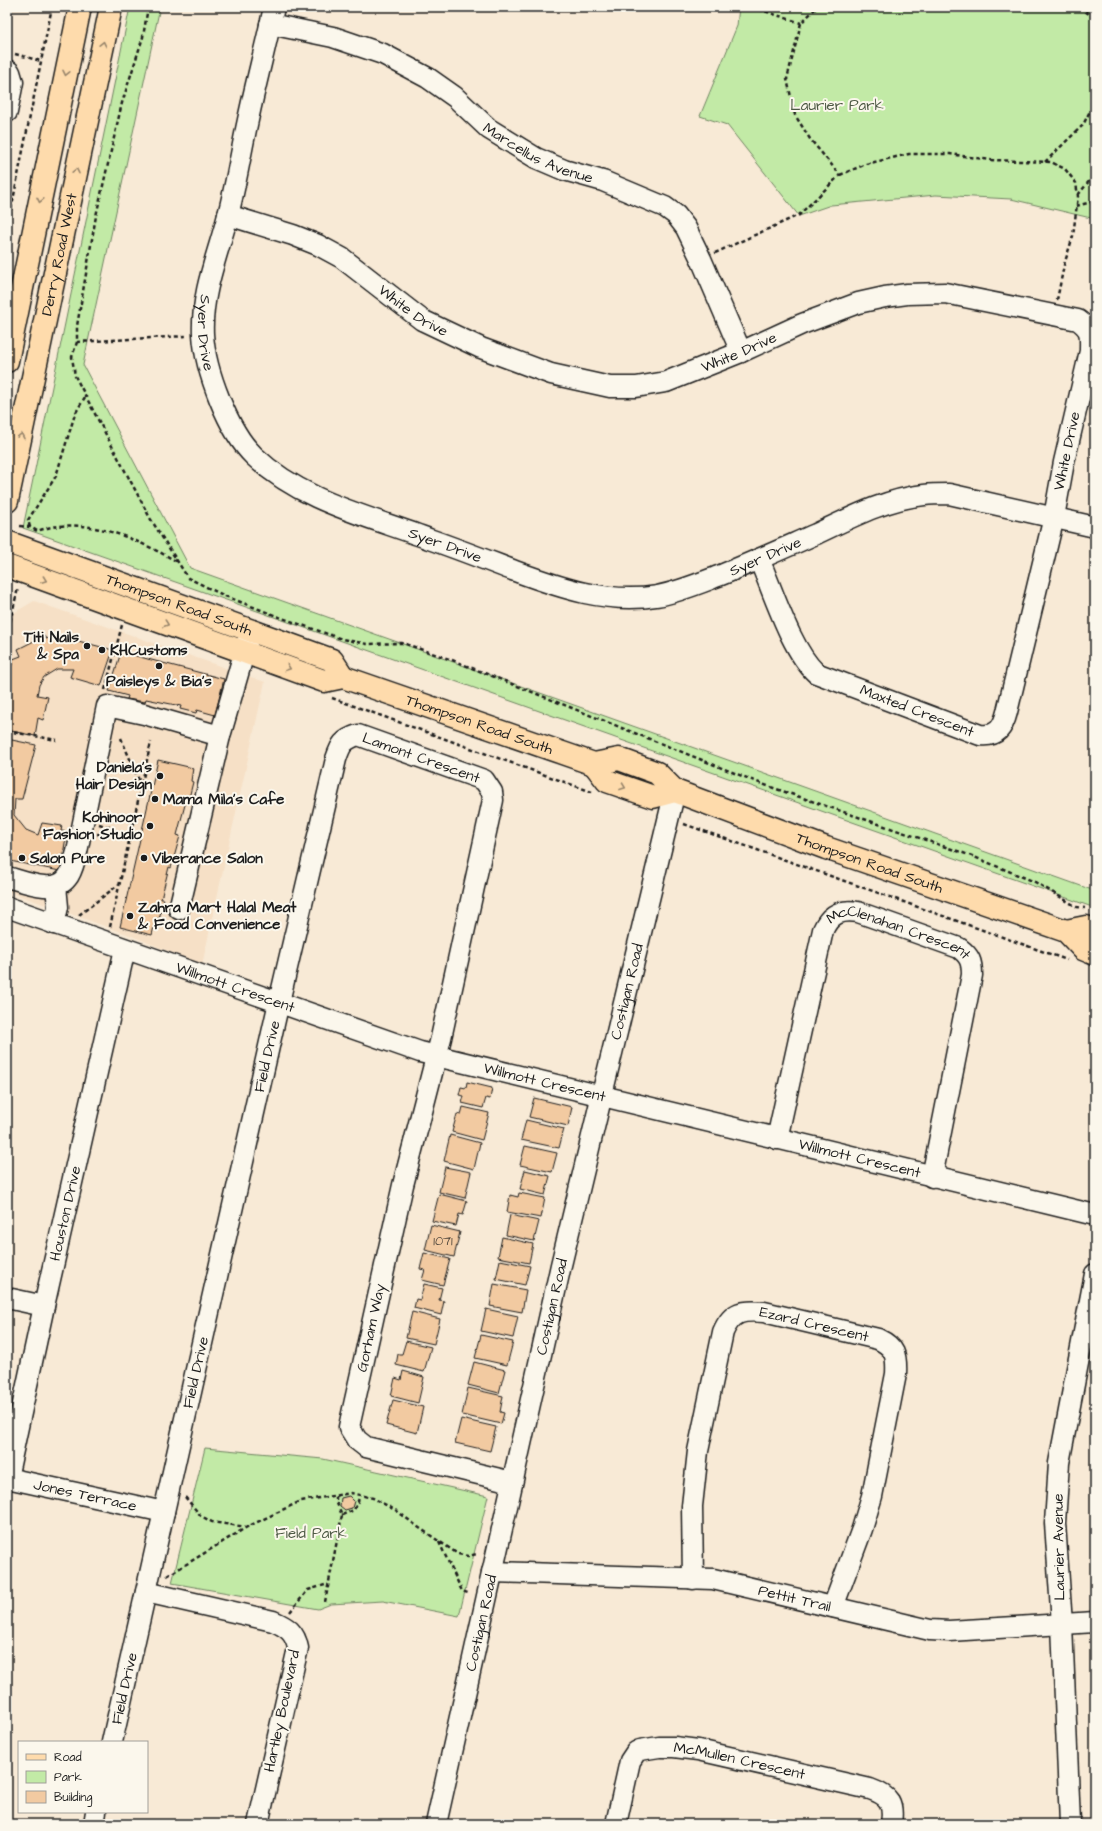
<svg xmlns="http://www.w3.org/2000/svg" width="1102" height="1831" viewBox="0 0 1102 1831" font-family="'Architects Daughter',sans-serif">
	<rect width="100%" height="100%" fill="#f8ead6"/>
	<filter id="ink" filterUnits="userSpaceOnUse"><feTurbulence type="fractalNoise" baseFrequency=".025" numOctaves="2"/><feDisplacementMap in="SourceGraphic" scale="8" xChannelSelector="R" yChannelSelector="G"/><feConvolveMatrix kernelMatrix="1 2 1 2 8 2 1 2 1" color-interpolation-filters="sRGB"/></filter>
	<g filter="url(#ink)">
		<path fill="#f6e0c6" d="M34,601L265,682L202,965L127,934L7,891V617Z"/>
		<path fill="#c2eaa6" stroke="#6f8361" d="M130,7H160L83,365L190,568L1095,891V908L23,528Z
			M739,7H1095V219L1011,199L936,195L831,205L799,216L727,125L700,116L737,26Z
			M205,1448L323,1459L488,1496L459,1616L383,1601L331,1604L318,1609L172,1583Z"/>
		<path fill="#f2caa1" stroke="#1c1c1c" d="M55,635L113,650L101,686L70,677L73,669H57L44,677L39,685L37,695L48,697L43,720L38,718L35,736L7,730V688L13,659L21,656L18,649L44,636L46,639Z
			M121,652L224,679L215,715L197,710L196,713L180,709L181,706L146,699L145,702L127,699L128,696L109,691Z
			M7,739L36,745L22,799H15L14,815L26,830L38,835L42,823L62,826L61,831L67,832L60,871L10,861L7,857Z
			M158,760L193,768L191,781L193,782L188,802L186,801L177,835L180,836L171,868L169,867L161,899H164L159,919L156,918L152,935L120,927Z
			M467,1082L492,1088L490,1099L486,1098L483,1108L462,1103L464,1096L459,1095L461,1087L466,1088Z
			M534,1098L572,1107L568,1126L529,1117Z
			M463,1107L489,1113L482,1140L452,1132L457,1114L461,1115Z
			M526,1120L564,1129L559,1148L521,1140Z
			M450,1135L480,1143L474,1169L444,1161Z
			M525,1146L557,1153L552,1172L520,1165Z
			M445,1167L471,1172L465,1198L439,1192Z
			M525,1170L550,1176L545,1195L520,1189Z
			M519,1193L545,1198L541,1218L507,1212L510,1195L518,1197Z
			M439,1194L467,1201L463,1215L459,1214L456,1226L432,1221Z
			M510,1215L539,1221L534,1241L506,1235Z
			M431,1225L460,1232L454,1257L425,1250Z
			M502,1237L533,1244L529,1263L498,1257Z
			M424,1253L450,1259L443,1285L422,1280L425,1270L420,1269Z
			M500,1260L530,1266L525,1285L496,1279Z
			M424,1284L442,1288L439,1300L444,1301L441,1315L414,1308L416,1299L420,1300Z
			M494,1284L526,1290L522,1312L490,1306Z
			M486,1309L518,1316L513,1338L481,1331Z
			M412,1312L440,1319L434,1344L406,1338Z
			M481,1335L513,1342L507,1365L475,1358Z
			M406,1341L431,1347L424,1372L396,1365L398,1354H402Z
			M474,1362L505,1370L499,1393L468,1385Z
			M403,1371L424,1377L418,1403L391,1396L395,1378L401,1380Z
			M468,1388L503,1396L500,1412L504,1413L501,1424L462,1415Z
			M393,1400L423,1407L417,1433L386,1425Z
			M461,1419L496,1427L490,1451L455,1443Z
			M349,1496L354,1501L352,1508L345,1510L340,1506L341,1498Z"/>
		<g fill="none" stroke-linecap="round" stroke-linejoin="round">
			<g stroke="#1c1c1c" stroke-width="23">
				<g id="minor">
					<path id="s1" d="M274,7C266,45 256,82 248,120C241,152 236,184 228,215C218,254 201,293 203,334C205,370 228,431 254,456C302,502 369,516 429,539C458,549 486,560 515,571C561,588 607,604 657,596C679,592 700,583 721,575C753,562 784,548 816,534C850,518 886,499 924,495C932,494 941,494 949,494L1095,527"/>
					<path id="s2" d="M270,24L333,37L383,54L428,78L455,97L489,129L536,158L564,170L603,181L665,207L676,215L686,228L701,259L741,352"/>
					<path d="M7,70L10,72L13,82L7,112"/>
					<path id="s3" d="M228,215L293,235L318,245L342,258L422,320L481,348L551,374L610,387H636L666,382L741,352L802,324L858,303L885,297L907,294L945,293L1078,320C1092,330 1090,335 1090,351L1064,462L1054,517L1007,712C1003,728 997,737 980,735L816,673C791,650 773,591 759,559"/>
					<path d="M7,877C23,881 54,895 67,878C73,871 74,861 77,852L107,706L144,714L220,736"/>
					<path id="s4" d="M7,907L420,1052L1095,1215"/>
					<path d="M179,909L220,736L249,636"/>
					<path d="M54,924L58,907L56,886"/>
					<path id="s5" d="M777,1139L823,930C830,914 841,909 858,912L959,948C970,956 972,962 972,975L932,1177"/>
					<path d="M7,1298L44,1306"/>
					<path id="s6" d="M7,1478L44,1306L125,949"/>
					<path id="s7" d="M7,1478L164,1512"/>
					<path id="s8" d="M492,1572L713,1579L930,1630L949,1631L1095,1622"/>
					<path id="s9" d="M693,1579L692,1506L698,1451L723,1332C732,1311 743,1310 764,1312L878,1339C895,1347 897,1355 896,1374L872,1496L862,1529L833,1607"/>
					<path d="M146,1592L273,1621C287,1627 295,1632 298,1648L258,1824"/>
					<path id="s10" d="M112,1742L279,1002L336,759C341,744 343,740 358,735L484,780L492,792L493,800L441,1038L403,1185L349,1427L357,1440L366,1447L512,1482"/>
					<path d="M94,1824L96,1812"/>
					<path id="s11" d="M436,1824L561,1265L675,791"/>
					<path id="s12" d="M616,1824L630,1761L636,1752L640,1750L659,1747H674L698,1750L870,1789C890,1796 894,1803 891,1824"/>
					<path d="M1070,1824L1062,1624L1055,1523L1059,1463L1095,1274"/>
				</g>
			</g>
			<g stroke="#1c1c1c" stroke-width="25">
				<g id="major">
					<path d="M7,361L80,7"/>
					<path id="s13" d="M7,501L111,7"/>
					<path id="s14" d="M7,542L332,660L343,677"/>
					<path id="s15" d="M7,566L324,681L343,677L594,764L619,759L657,773L675,791L826,848L1066,931L1083,949L1095,954"/>
					<path d="M594,764L607,781L653,797L675,791"/>
					<path d="M1066,931L1086,927L1095,931"/>
				</g>
			</g>
			<path stroke="#1c1c1c" stroke-width="2.5" stroke-dasharray="4 3" stroke-linecap="butt" d="M148,7L143,37L122,103L96,216L77,326V342L72,357L75,376L150,518L188,578L225,596L282,618L342,639L367,644L403,643L452,660L762,784L972,856L1035,882L1077,907L1085,908
				M752,7L801,23
				M1080,7L1095,19
				M15,54L41,61
				M1045,162L1083,125L1095,101
				M840,175L866,164L909,154H950L990,160L1051,162L1065,169L1076,183L1078,196L1073,236L1064,265L1057,300
				M1078,195L1090,180L1095,169
				M1076,206L1095,201
				M7,230L52,7
				M715,253L799,215L840,175L810,139L795,115L787,79L801,23L817,7
				M77,342L186,336
				M20,526L30,527L37,531C85,514 136,539 178,562
				M30,527L28,520L56,476L75,414L85,397
				M7,635L18,588
				M105,690L122,625
				M332,698L592,792
				M7,731L57,740
				M121,738L141,785
				M99,824L113,828L114,833L130,836
				M684,824L1067,960
				M97,834L112,836L114,833
				M79,915L118,885
				M110,927L151,742
				M185,1497L201,1516L212,1522L247,1527L301,1501L351,1493L373,1498L397,1511L418,1527L458,1554L468,1556L477,1554
				M342,1515L354,1510L360,1496
				M439,1542L462,1591L468,1593
				M167,1576L247,1527
				M325,1602L342,1515L336,1501V1494
				M290,1612L308,1590L328,1584"/>
			<use href="#minor" stroke="#fbf7ec" stroke-width="20"/>
			<use href="#major" stroke="#fedbac" stroke-width="22"/>
		</g>
		<defs><path id="oneway-chevron" d="M-2-3.5L2.5 0L-2 3.5" fill="none" stroke-width="1.6" stroke-linecap="round" stroke-linejoin="round"/></defs>
		<g stroke="#98856b">
			<use href="#oneway-chevron" transform="translate(103 44) rotate(-78)"/>
			<use href="#oneway-chevron" transform="translate(66 73) rotate(102)"/>
			<use href="#oneway-chevron" transform="translate(76 171) rotate(-78)"/>
			<use href="#oneway-chevron" transform="translate(40 200) rotate(102)"/>
			<use href="#oneway-chevron" transform="translate(21 436) rotate(-78)"/>
			<use href="#oneway-chevron" transform="translate(44 580) rotate(20)"/>
			<use href="#oneway-chevron" transform="translate(166 624) rotate(19)"/>
			<use href="#oneway-chevron" transform="translate(288 668) rotate(20)"/>
			<use href="#oneway-chevron" transform="translate(623 787) rotate(20)"/>
		</g>
	</g>
	<g fill="#1c1c1c" stroke="#fbf7ec" stroke-width="1.5">
		<circle cx="87" cy="646" r="4"/>
		<circle cx="102" cy="650" r="4"/>
		<circle cx="159" cy="666" r="4"/>
		<circle cx="160" cy="776" r="4"/>
		<circle cx="155" cy="799" r="4"/>
		<circle cx="150" cy="826" r="4"/>
		<circle cx="22" cy="858" r="4"/>
		<circle cx="144" cy="858" r="4"/>
		<circle cx="130" cy="916" r="4"/>
	</g>
	<g text-anchor="middle" dominant-baseline="central" stroke-width="4" stroke-linejoin="round" paint-order="stroke">
		<g font-size="13" fill="#52483d">
			<text x="443" y="1241">1071</text>
		</g>
		<g font-size="15" fill="#4e5a45" stroke="#fbf7ec">
			<text x="837" y="105">Laurier Park</text>
			<text x="311" y="1533">Field Park</text>
		</g>
		<g font-size="15" fill="#1c1c1c" stroke="#fbf7ec">
			<text stroke="none"><textPath href="#s2" startOffset="303">Marcellus Avenue</textPath></text>
			<text stroke="none"><textPath href="#s13" startOffset="252">Derry Road West</textPath></text>
			<text stroke="none"><textPath href="#s3" startOffset="211">White Drive</textPath></text>
			<text stroke="none"><textPath href="#s1" startOffset="334">Syer Drive</textPath></text>
			<text stroke="none"><textPath href="#s3" startOffset="559">White Drive</textPath></text>
			<text transform="translate(1067 451) rotate(-78)">White Drive</text>
			<text stroke="none"><textPath href="#s1" startOffset="682">Syer Drive</textPath></text>
			<text stroke="none"><textPath href="#s1" startOffset="1018">Syer Drive</textPath></text>
			<text stroke="none"><textPath href="#s14" startOffset="183">Thompson Road South</textPath></text>
			<text transform="translate(917 711) rotate(21)">Maxted Crescent</text>
			<text stroke="none"><textPath href="#s15" startOffset="501">Thompson Road South</textPath></text>
			<text stroke="none"><textPath href="#s10" startOffset="1110">Lamont Crescent</textPath></text>
			<text stroke="none"><textPath href="#s15" startOffset="921">Thompson Road South</textPath></text>
			<text stroke="none"><textPath href="#s5" startOffset="301">McClenahan Crescent</textPath></text>
			<text stroke="none"><textPath href="#s4" startOffset="242">Willmott Crescent</textPath></text>
			<text stroke="none"><textPath href="#s11" startOffset="854">Costigan Road</textPath></text>
			<text stroke="none"><textPath href="#s10" startOffset="703">Field Drive</textPath></text>
			<text stroke="none"><textPath href="#s4" startOffset="566">Willmott Crescent</textPath></text>
			<text stroke="none"><textPath href="#s4" startOffset="890">Willmott Crescent</textPath></text>
			<text stroke="none"><textPath href="#s6" startOffset="271">Houston Drive</textPath></text>
			<text stroke="none"><textPath href="#s11" startOffset="530">Costigan Road</textPath></text>
			<text stroke="none"><textPath href="#s9" startOffset="352">Ezard Crescent</textPath></text>
			<text transform="translate(371 1328) rotate(-78)">Gorham Way</text>
			<text stroke="none"><textPath href="#s10" startOffset="379">Field Drive</textPath></text>
			<text stroke="none"><textPath href="#s7" startOffset="80">Jones Terrace</textPath></text>
			<text transform="translate(1059 1547) rotate(-91)">Laurier Avenue</text>
			<text stroke="none"><textPath href="#s8" startOffset="305">Pettit Trail</textPath></text>
			<text stroke="none"><textPath href="#s11" startOffset="206">Costigan Road</textPath></text>
			<text stroke="none"><textPath href="#s10" startOffset="55">Field Drive</textPath></text>
			<text transform="translate(282 1711) rotate(-78)">Hartley Boulevard</text>
			<text stroke="none"><textPath href="#s12" startOffset="181">McMullen Crescent</textPath></text>
		</g>
		<g font-size="15" font-weight="bold" fill="#1c1c1c" stroke="#fbf7ec" text-anchor="start">
			<text x="79" y="637" text-anchor="end">Titi Nails<tspan x="79" dy="17">&amp; Spa</tspan></text>
			<text x="110" y="650">KHCustoms</text>
			<text x="159" y="681" text-anchor="middle">Paisleys &amp; Bia's</text>
			<text x="152" y="767" text-anchor="end">Daniela's<tspan x="152" dy="17">Hair Design</tspan></text>
			<text x="163" y="799">Mama Mila's Cafe</text>
			<text x="142" y="817" text-anchor="end">Kohinoor<tspan x="142" dy="17">Fashion Studio</tspan></text>
			<text x="30" y="858">Salon Pure</text>
			<text x="152" y="858">Viberance Salon</text>
			<text x="138" y="907">Zahra Mart Halal Meat<tspan x="138" dy="17">&amp; Food Convenience</tspan></text>
		</g>
	</g>
	<rect width="1102" height="1831" fill="none" stroke="#fbf7ec" stroke-width="24"/>
	<rect x="12" y="12" width="1078" height="1807" fill="none" stroke="#1c1c1c" stroke-width="1.5" filter="url(#ink)"/>
	<rect x="18" y="1741" width="130" height="72" fill="#fbf7ec" stroke="#a29f99"/>
	<rect x="26" y="1754" width="20" height="6" fill="#fedbac" stroke="#a29f99"/>
	<text x="54" y="1761" font-size="12" fill="#1c1c1c">Road</text>
	<rect x="26" y="1771" width="20" height="12" fill="#c2eaa6" stroke="#a29f99"/>
	<text x="54" y="1781" font-size="12" fill="#1c1c1c">Park</text>
	<rect x="26" y="1791" width="20" height="12" fill="#f2caa1" stroke="#a29f99"/>
	<text x="54" y="1801" font-size="12" fill="#1c1c1c">Building</text>
</svg>
